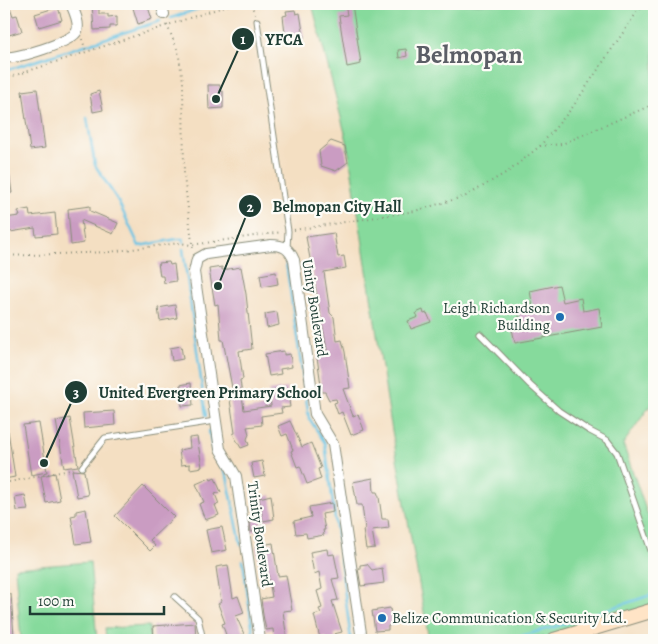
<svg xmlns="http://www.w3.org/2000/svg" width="658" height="644" viewBox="0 0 658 644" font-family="Alegreya,serif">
	<rect width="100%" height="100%" fill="#fdfcf7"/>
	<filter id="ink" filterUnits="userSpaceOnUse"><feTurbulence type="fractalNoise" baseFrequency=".02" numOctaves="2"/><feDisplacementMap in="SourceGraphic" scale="10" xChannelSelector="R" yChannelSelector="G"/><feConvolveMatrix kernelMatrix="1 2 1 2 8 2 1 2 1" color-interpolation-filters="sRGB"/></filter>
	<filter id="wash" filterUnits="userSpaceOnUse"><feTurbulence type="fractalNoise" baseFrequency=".0096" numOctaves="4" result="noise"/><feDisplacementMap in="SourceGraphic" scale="20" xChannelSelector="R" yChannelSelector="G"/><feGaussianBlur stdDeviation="1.12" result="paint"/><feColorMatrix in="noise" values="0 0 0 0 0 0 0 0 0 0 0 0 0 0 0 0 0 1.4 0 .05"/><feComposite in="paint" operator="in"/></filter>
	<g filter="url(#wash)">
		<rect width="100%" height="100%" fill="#f4dfc2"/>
		<path fill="#86da9c" stroke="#528c68" d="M312,4H654V400L623,444L654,533V610L554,640H429L390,419L347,141Z
			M90,562L97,640H21L15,568Z
			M149,626L150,640H106L105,628Z"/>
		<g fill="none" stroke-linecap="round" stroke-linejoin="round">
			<path stroke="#66c3e4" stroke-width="2.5" d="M171,18L213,4
				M4,71L160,21
				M87,118L95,165L118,201L139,246L177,239H183L184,242
				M183,249L206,416
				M286,263L309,418L325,443L351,640
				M209,431L213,453L227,476L241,544
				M243,561L254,640
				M507,640L554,627L654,594"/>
		</g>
		<g id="blocks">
			<path fill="#ca9cc2" d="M92,4H99V14H108V17L117,16V26H110V29L94,30Z
				M147,4L152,19L138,24L133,8Z
				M345,4H352L361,64L347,67L339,16L347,15Z
				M10,7L13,16L17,15L22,31L9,35L8,33L4,34V9Z
				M58,7L62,20L39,27L35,14Z
				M295,10L296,14L300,13L304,38L286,41L283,16L287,15L286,11Z
				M406,49L407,56L399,58L398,50Z
				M208,85H220V91H223V108L209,109Z
				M37,89L45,148L30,150L22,91Z
				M99,91L103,110L93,112L90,94Z
				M331,141L345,146L348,162L336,171L321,166L319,151Z
				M4,165H8L12,193L4,194Z
				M90,206V211L118,223L113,234L81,220L84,243L71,245L68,209Z
				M29,209L30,216L55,213L57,234L36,236L35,228L4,233V218L20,216L18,211Z
				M334,233L338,257L344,256L346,268L324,272L330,313L334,317L337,341L342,340L345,352L350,388L343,389L353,416L358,414L364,430L351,435L342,412L338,414L334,403L337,402L336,399L329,400L325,392H322L317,357L328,355L306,237Z
				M169,262L170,265L174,264L176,281L164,283L163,276H160L158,263Z
				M222,267V270L241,267L246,294L252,349L239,351L243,379L240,380L244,410L271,406L269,391L287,388L290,407L281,408L282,413L261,416L262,425L247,427L249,434L247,439L249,445L241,448L233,434L235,433L229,393H233L223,340H221L218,304L215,305L209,269Z
				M276,272L278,284L262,287L260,275Z
				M559,285L563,302L581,298L583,311L599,308L602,327L515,343L511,324L520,322L518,310L533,308L530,291Z
				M175,305L177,318L160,321L158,308Z
				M423,310L424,314L427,313L431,322L411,329L408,321L418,317L416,313Z
				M277,312L279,325L267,328L265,314Z
				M181,346L183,359L172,361L170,348Z
				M284,351V355L290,354L292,367L280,369L281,374L269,376L265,354Z
				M191,383L193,405L182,406L180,385Z
				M114,411L115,425L84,428L83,413Z
				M70,418L78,466L64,468L56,421Z
				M290,421L302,447L311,443L321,468L318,469L321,479L307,484L300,466L297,467L291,451L293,450L287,434L282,436L278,426Z
				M39,423L47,472L31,475L23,425Z
				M4,431H8L15,477L4,479Z
				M197,437L202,467L190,469V464L181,465L179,450L190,448L189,438Z
				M262,461L265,476L254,478L251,463Z
				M72,470L84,471L88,495L77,497Z
				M55,473L60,500L46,503L41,476Z
				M210,478L211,480L215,478L221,492L215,494L219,504L215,505L219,515L205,520L199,504L204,502L196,484Z
				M373,478L374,492H377L379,497L382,519H388L389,528L372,530L375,548L366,549L363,530L365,529L362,505H357L353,482Z
				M143,486L174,517L150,540L155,546L150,551L115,516Z
				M25,495L28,510L17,511L15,497Z
				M271,495L274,519L263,521L259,498Z
				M332,503L333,512L322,514L325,530H323L324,535L307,538L306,533L296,534L294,521L311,517L309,507Z
				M86,509L91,542L76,544L71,516L76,515V511Z
				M261,519L262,530L251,532L250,521Z
				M222,527L227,550L211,553L206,530Z
				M273,543L278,576L286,575L292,610L283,611L287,640H274L273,629L266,630L263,615L261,599L272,597L267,568L263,569L262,561H259L256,546Z
				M327,549L328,555L334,554L339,578L332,579L338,600L332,601L342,632L334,634L336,640H327L326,637L320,638L314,615L321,613L319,609L322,608L317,591L322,589L319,572L314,574L310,552Z
				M367,564L372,570L382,568L384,583L361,586L358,569H360V565Z
				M228,565L233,598L238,596L244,613L236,616L244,634L235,638L236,640H228L222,624L225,623L218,604L221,602L216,567Z
				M4,594H11L14,637H4Z
				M390,608L392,625L388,626V630L375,631L372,611Z
				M195,623L196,640H154L153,626Z"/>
		</g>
	</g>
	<g filter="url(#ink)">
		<use href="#blocks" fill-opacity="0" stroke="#8a8e7b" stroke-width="1"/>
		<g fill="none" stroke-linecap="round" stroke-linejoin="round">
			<g stroke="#8a8e7b" stroke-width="7">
				<path id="lane" d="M257,21L288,231L287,248
					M480,334L530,385L559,411L588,430L607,440L617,453L654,559
					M82,467L105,438L215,421
					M175,597L198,618L203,640"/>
			</g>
			<g stroke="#8a8e7b" stroke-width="12">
				<path id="street" d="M161,4L164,14
					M4,57C14,60 73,42 77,31C80,23 74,11 71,4
					M260,640L236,476L220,449L194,272L197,259L206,254L271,245C283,245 289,248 294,260L315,414L333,444L362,640"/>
			</g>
			<g stroke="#8a8e7b" stroke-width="16">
				<path id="secondary" d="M554,640L654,610"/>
			</g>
			<path stroke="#8a8e7b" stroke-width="2" stroke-dasharray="1 4" stroke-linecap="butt" d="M251,4L255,14
				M167,25L178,51L183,81L184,176L193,250
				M82,39L86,51
				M5,65L8,77
				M4,79L232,4
				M540,146L562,144L654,104
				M294,230L415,211L466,196L509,171L540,146L572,108L637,12L646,4
				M4,256L109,252L180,243L191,245L282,232
				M4,483L75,469
				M528,640L544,636"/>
			<use href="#lane" stroke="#fff" stroke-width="5"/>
			<use href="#street" stroke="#fff" stroke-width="10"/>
			<use href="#secondary" stroke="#ffe4c6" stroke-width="14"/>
		</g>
	</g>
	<g fill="#1f6fb2" stroke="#fdfcf7" stroke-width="2">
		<circle cx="560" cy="317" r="5"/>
		<circle cx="382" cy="618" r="5"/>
	</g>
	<g text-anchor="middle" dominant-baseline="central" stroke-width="4.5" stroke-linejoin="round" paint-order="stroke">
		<g font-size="15" fill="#1f3d34" stroke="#fdfcf7">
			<text transform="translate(315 308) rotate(81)">Unity Boulevard</text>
			<text transform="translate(260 534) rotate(82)">Trinity Boulevard</text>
		</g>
		<g font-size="15" fill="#1f3d34" stroke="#fdfcf7" text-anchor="end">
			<text x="550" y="308">Leigh Richardson<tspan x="550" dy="17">Building</tspan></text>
			<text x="392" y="618" text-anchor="start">Belize Communication &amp; Security Ltd.</text>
		</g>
		<g font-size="25" font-weight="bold" fill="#5b5e66" stroke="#fdfcf7">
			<text x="469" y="55">Belmopan</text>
		</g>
	</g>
	<path fill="none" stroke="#1f3d34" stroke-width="2" d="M216 99L243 39M218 286L250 206M44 463L76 392"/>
	<g fill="#1f3d34" stroke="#fdfcf7" stroke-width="2">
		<circle cx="216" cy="99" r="5"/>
		<circle cx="218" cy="286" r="5"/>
		<circle cx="44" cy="463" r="5"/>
		<circle cx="243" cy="39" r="12"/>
		<circle cx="250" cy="206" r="12"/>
		<circle cx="76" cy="392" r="12"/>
	</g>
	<g font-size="15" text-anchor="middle" font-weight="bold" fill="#fff">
		<text x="243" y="44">1</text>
		<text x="250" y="212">2</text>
		<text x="76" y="398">3</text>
	</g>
	<g font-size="16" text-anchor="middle" font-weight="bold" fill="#1f3d34" stroke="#fdfcf7" stroke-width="4.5" stroke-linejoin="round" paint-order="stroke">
		<text x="284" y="45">YFCA</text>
		<text x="337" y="212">Belmopan City Hall</text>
		<text x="210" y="398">United Evergreen Primary School</text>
	</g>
	<rect width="658" height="644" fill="none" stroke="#fdfcf7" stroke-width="20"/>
	<path d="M30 606v8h134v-8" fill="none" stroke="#1f3d34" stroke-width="2.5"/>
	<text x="38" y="606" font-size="15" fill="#1f3d34" stroke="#fdfcf7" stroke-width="4" paint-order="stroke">100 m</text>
</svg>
